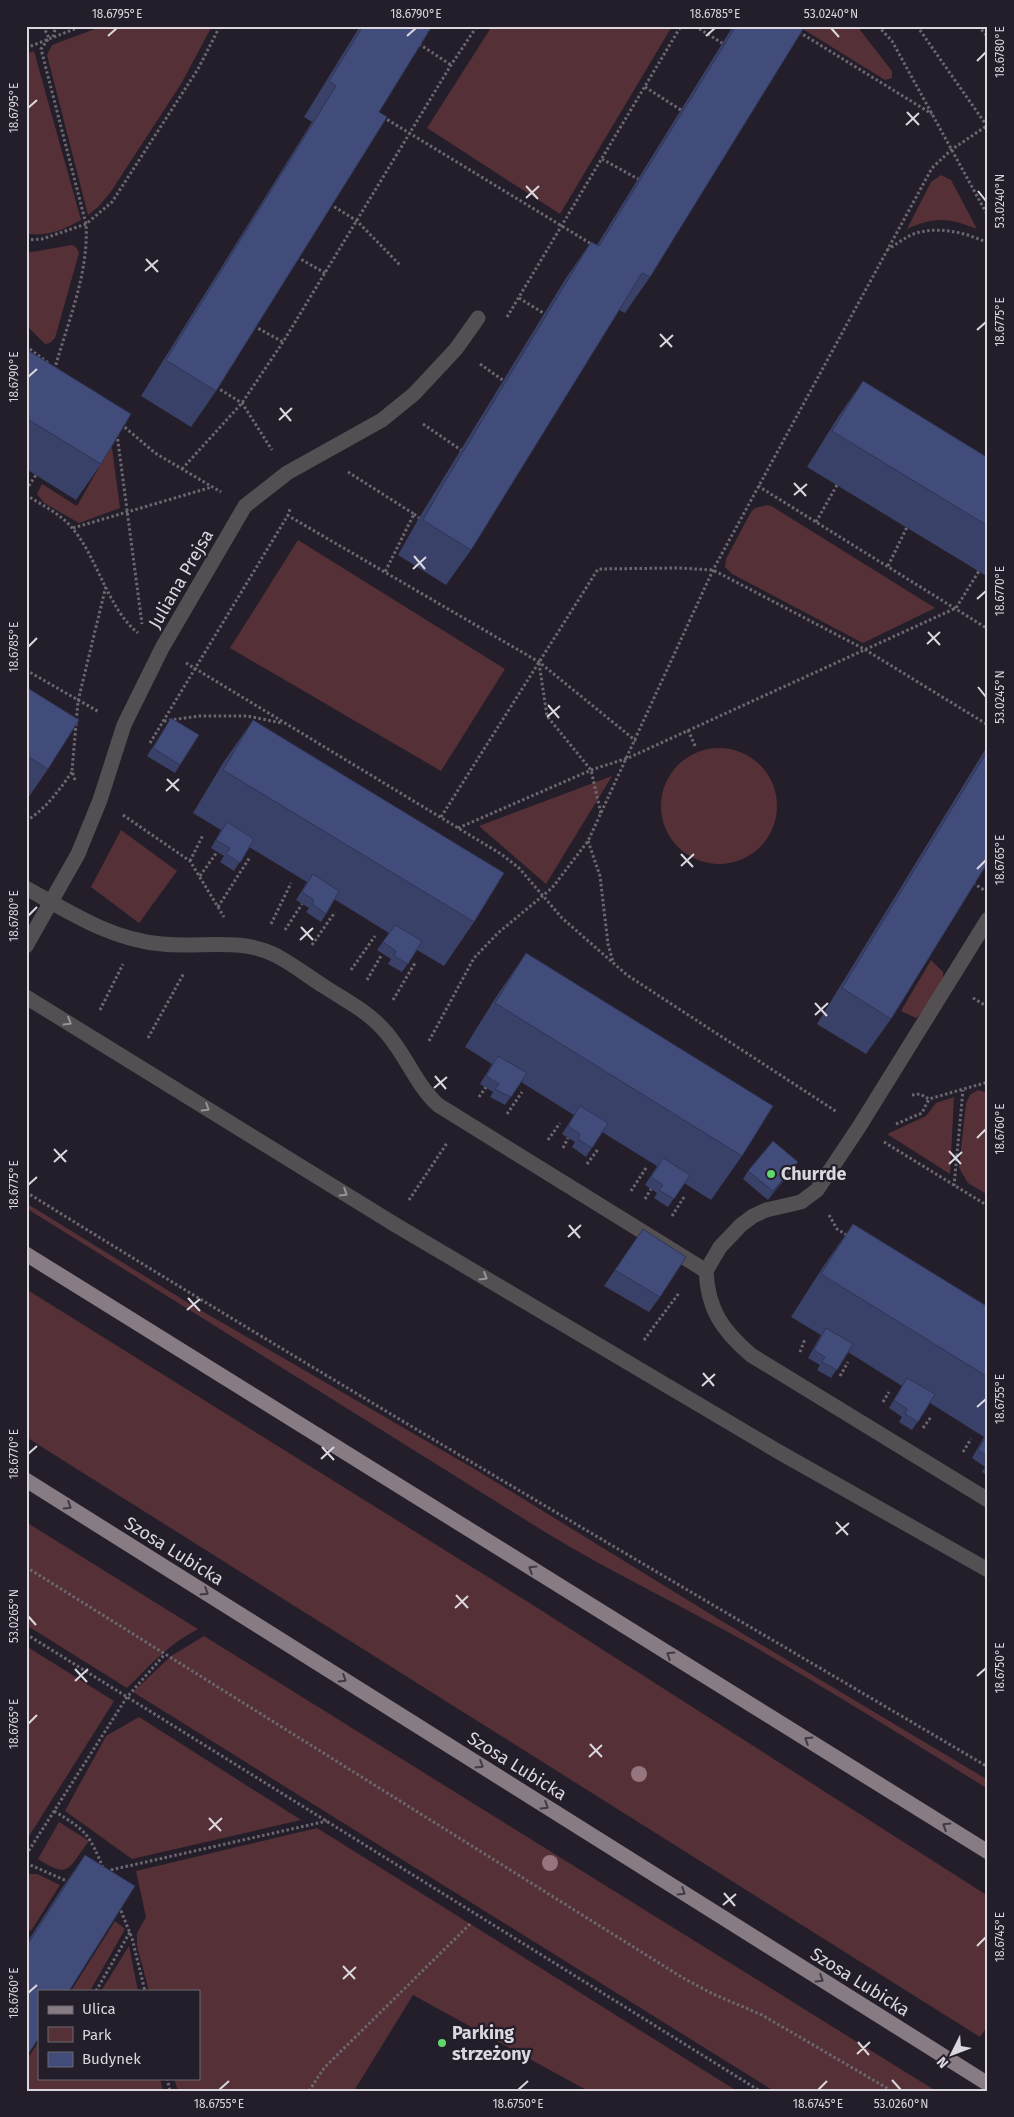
<svg xmlns="http://www.w3.org/2000/svg" width="1014" height="2117" viewBox="0 0 1014 2117" font-family="'Fira Sans',sans-serif">
	<rect width="100%" height="100%" fill="#231e29"/>
	<path fill="#553036" d="M103,26H212L181,84L110,193L98,207L88,215L47,55L52,45Z
		M492,26L671,28L560,214L427,128Z
		M798,26H857L892,71V78L885,80Z
		M34,51L81,220C61,231 49,236 26,234V54Z
		M941,175L951,180L977,229C949,218 935,216 907,229L931,182Z
		M72,245L76,247L79,253L55,338L50,343L45,344L26,325V253Z
		M26,359L108,418L120,508L79,523L44,503L37,494L42,484L77,506L110,448Z
		M767,505L773,507L935,608L863,643L732,574L725,567L726,559L751,512L755,508Z
		M298,540L505,669L441,771L230,648Z
		M661 806a58 58 0 1 1 116 0a58 58 0 1 1-116 0Z
		M612,776L546,884L479,826Z
		M121,830L177,871L139,923L91,887Z
		M931,960L943,972V979L922,1014L916,1018L901,1011Z
		M978,1090L988,1093V1195L968,1183L959,1168L966,1103L970,1095Z
		M954,1097L950,1174L887,1134L926,1116L936,1103Z
		M26,1203L190,1304L478,1471L720,1620L983,1777L988,1780V1789C908,1739 829,1690 748,1643C680,1605 611,1572 545,1532L26,1208Z
		M26,1289L536,1607L988,1896V2026L980,2037L26,1437Z
		M26,1522L198,1629C170,1643 149,1666 127,1688L26,1625Z
		M204,1636L936,2091H774L133,1692L171,1656Z
		M26,1646L114,1701L26,1841Z
		M139,1717L301,1820L132,1859L65,1811L106,1736Z
		M59,1822L89,1841C68,1868 70,1880 38,1859Z
		M317,1828L737,2091H588L413,1995L354,2091H178L174,2078H199V1991H149L137,1946V1933L146,1917L136,1871Z
		M29,1874H37L60,1885L31,1931L26,1928V1875Z
		M115,1921L125,1929L90,1991H71Z
		M129,1946L138,1991H101Z
		M39,2041V2078H160L163,2091H26V2061Z"/>
	<g fill="none" stroke-linecap="round" stroke-linejoin="round">
		<path stroke="#6c6871" stroke-width="3" stroke-dasharray="2.5 2.5" stroke-linecap="butt" d="M43,26L49,38L41,49L86,224C89,273 68,321 55,368
			M695,26L722,43
			M878,26L892,41L988,216
			M917,26L987,126
			M978,26L988,37
			M799,32L932,114
			M53,37L56,26
			M419,44L451,65
			M26,48L82,26
			M645,87L681,110
			M383,117L593,245
			M602,159L638,179
			M330,204L357,221L400,265
			M26,240L42,239L86,224L112,202L198,69L220,26
			M887,250C895,245 903,239 911,235C935,225 965,232 988,243
			M297,257L325,273
			M519,298L545,314
			M507,317L681,26
			M254,326L283,342
			M26,346L48,363
			M480,364L504,381
			M216,387L242,403L272,450
			M121,424L155,453L221,492
			M423,424L461,450
			M117,434L142,624
			M182,469L242,403L283,342L451,65L477,26
			M348,472L414,514L385,572
			M758,486L988,629
			M26,490L36,475
			M26,495C42,505 61,514 73,529C98,559 108,609 138,633
			M414,514L419,518
			M287,515L539,662L636,741
			M816,522L837,485
			M73,528L212,487
			M888,566L907,527
			M186,663L501,854L519,868L562,918L627,975L837,1112
			M539,663L547,716L591,770L601,814
			M26,670L99,712
			M164,721L199,716H247L282,723
			M688,730L696,748
			M150,743L288,515L290,509
			M75,780L72,771L78,701L106,586
			M123,815L190,861L224,917
			M441,817L598,569L679,568L713,570L864,649L988,725
			M26,821C46,809 59,790 72,772
			M458,828L591,770L628,758L956,608L979,571
			M588,841L600,876L608,944L613,962
			M190,861L203,835
			M200,876L217,852
			M973,883L984,890
			M218,907L250,857
			M271,924L291,883
			M285,930L302,904
			M312,945L335,912
			M351,970L375,936
			M367,980L382,954
			M973,998L988,1007
			M393,1000L415,963
			M100,1010L123,964
			M148,1038L184,973
			M429,1041L474,958L498,933L552,888L588,841L713,570L932,168L951,150L988,125
			M912,1095L920,1094L929,1099L988,1082
			M479,1097L486,1087
			M507,1114L522,1092
			M896,1124L922,1113L929,1099
			M548,1140L560,1123
			M884,1142L988,1206
			M563,1148L568,1138
			M587,1164L599,1148
			M954,1186L963,1090
			M631,1191L646,1168
			M26,1192C343,1389 666,1577 988,1767
			M645,1199L651,1189
			M409,1200L447,1143
			M829,1215L837,1229L848,1236
			M672,1216L684,1197
			M644,1340L679,1293
			M800,1352L805,1339
			M840,1376L848,1362
			M883,1402L889,1392
			M923,1428L931,1417
			M963,1452L971,1439
			M26,1567L683,1978L713,1994L762,2015L892,2091
			M26,1634L760,2091
			M54,1811C87,1831 89,1834 104,1870
			M26,1855L127,1697L165,1654
			M26,1863L69,1882
			M106,1871L327,1821
			M119,1906L132,1938L145,1991
			M26,1939L28,1940
			M96,1991L130,1932
			M167,2078L170,2091
			M309,2091L324,2068L470,1924"/>
		<path stroke="#544f52" stroke-width="15" d="M26,888C69,912 112,940 162,944C200,948 242,937 277,956C294,965 309,977 325,987C345,1000 367,1011 383,1029C405,1052 415,1084 438,1105L706,1271C708,1310 722,1330 751,1355L988,1500
			M26,946L78,854L100,800L124,725L162,648L245,506L287,473L382,420L414,394L456,349L478,318
			M26,997L394,1224L779,1452L988,1570
			M706,1271L720,1247L741,1225L753,1216L766,1210L801,1202L817,1190L859,1127L988,919"/>
		<path stroke="#887c84" stroke-width="15" d="M26,1254L988,1852
			M26,1480L988,2084"/>
	</g>
	<g fill="#96757e">
		<circle cx="639" cy="1774" r="8"/>
		<circle cx="550" cy="1863" r="8"/>
	</g>
	<path fill="#394169" d="M360,26H432L379,112L216,391L191,427L141,396L312,122L304,117Z
		M733,26H805L650,277L625,313L619,310L471,550L446,585L398,555L419,518L566,278L591,242L597,245Z
		M26,349L101,464L76,500L26,469Z
		M863,381L988,458V577L807,467L838,417Z
		M26,687L48,769L26,801Z
		M171,718L180,765L175,773L147,756Z
		M253,720L474,922L444,966L417,950L402,972L388,964L391,959L377,950L389,933L334,899L326,914L321,922L306,912L309,908L296,900L307,882L249,847L234,871L220,862L224,856L211,848L221,830L193,813L223,763Z
		M988,745V862L891,1019L866,1054L817,1024Z
		M526,953L742,1156L711,1200L684,1183L668,1207L654,1198L657,1193L645,1185L657,1166L602,1132L586,1157L572,1147L575,1142L562,1134L574,1115L521,1082L505,1105L490,1097L493,1092L480,1084L492,1064L465,1047L496,997Z
		M798,1162L792,1170L768,1200L743,1179L748,1171Z
		M853,1224L988,1307V1476L982,1472L985,1467L972,1458L984,1437L930,1403L912,1430L899,1422L902,1417L889,1408L902,1386L848,1352L831,1378L817,1370L820,1365L808,1358L821,1335L791,1317L823,1267Z
		M643,1229L660,1297L649,1312L604,1286Z
		M85,1855L26,2057V1944L60,1891Z"/>
	<path fill="#2e3555" d="M798,1162L792,1170L768,1200L773,1191Z"/>
	<path fill="#424c7a" stroke="#2e3555" d="M363,26H432L379,112L387,117L216,391L166,360L336,86L329,81Z
		M736,26H805L650,277L642,273L471,550L423,520L444,483L591,242L599,246Z
		M26,349L131,414L101,464L26,418Z
		M863,381L988,458V526L832,431Z
		M26,687L79,720L48,769L26,755Z
		M171,718L199,735L180,765L153,748Z
		M253,720L504,873L474,922L223,770Z
		M988,750V862L891,1019L842,988Z
		M227,822L254,839L240,863L226,854L230,848L216,840Z
		M313,874L339,891L326,914L312,904L314,900L302,892Z
		M395,925L422,941L408,964L394,956L396,951L383,942Z
		M526,953L773,1106L742,1156L495,1003Z
		M498,1056L527,1073L511,1097L495,1089L499,1084L486,1076Z
		M580,1106L608,1123L592,1148L578,1139L580,1134L568,1126Z
		M773,1141L798,1162L773,1191L748,1171Z
		M663,1158L690,1175L674,1199L659,1190L663,1185L651,1177Z
		M853,1224L988,1307V1377L821,1274Z
		M643,1229L686,1257L660,1297L615,1270Z
		M826,1328L853,1344L837,1370L822,1362L825,1357L814,1350Z
		M907,1378L935,1394L918,1422L905,1414L907,1409L894,1400Z
		M988,1433V1457L978,1450Z
		M85,1855L135,1886L69,1991H39V2038L26,2057V1947Z"/>
	<defs><path id="oneway-chevron" d="M-2-3.5L2.5 0L-2 3.5" fill="none" stroke-width="1.6" stroke-linecap="round" stroke-linejoin="round" transform="scale(1.25)"/></defs>
	<g stroke="#979398">
		<use href="#oneway-chevron" transform="translate(68 1022) rotate(32)"/>
		<use href="#oneway-chevron" transform="translate(206 1108) rotate(32)"/>
		<use href="#oneway-chevron" transform="translate(344 1193) rotate(32)"/>
		<use href="#oneway-chevron" transform="translate(484 1277) rotate(31)"/>
	</g>
	<g stroke="#413a44">
		<use href="#oneway-chevron" transform="translate(68 1506) rotate(32)"/>
		<use href="#oneway-chevron" transform="translate(532 1569) rotate(-148)"/>
		<use href="#oneway-chevron" transform="translate(205 1592) rotate(32)"/>
		<use href="#oneway-chevron" transform="translate(670 1655) rotate(-148)"/>
		<use href="#oneway-chevron" transform="translate(343 1679) rotate(32)"/>
		<use href="#oneway-chevron" transform="translate(808 1740) rotate(-148)"/>
		<use href="#oneway-chevron" transform="translate(480 1765) rotate(32)"/>
		<use href="#oneway-chevron" transform="translate(545 1806) rotate(32)"/>
		<use href="#oneway-chevron" transform="translate(946 1826) rotate(-148)"/>
		<use href="#oneway-chevron" transform="translate(682 1892) rotate(32)"/>
		<use href="#oneway-chevron" transform="translate(820 1979) rotate(32)"/>
	</g>
	<path fill="none" stroke="#dad7de" stroke-width="2" d="M831,28L839,37M108,36L117,28M407,36L416,28M706,36L715,28M977,61L986,52M28,108L37,100M907,112L919,125M906,125L919,113M526,186L538,199M978,191L986,201M526,198L539,186M146,259L158,272M145,271L158,260M977,330L986,322M660,334L672,347M660,347L673,335M28,377L37,369M280,408L291,421M279,420L292,408M794,483L806,496M794,495L807,484M414,556L425,569M413,569L426,557M977,599L986,591M928,632L940,645M927,644L940,632M28,647L37,638M978,687L986,697M548,705L559,718M547,717L560,706M167,779L179,791M166,791L179,779M681,854L693,867M681,866L694,854M977,869L986,860M28,916L37,907M301,927L313,940M300,940L313,928M815,1003L827,1016M815,1015L828,1003M435,1076L446,1089M434,1088L447,1077M977,1138L986,1129M54,1149L66,1162M949,1151L961,1164M54,1162L67,1150M949,1164L962,1152M28,1185L37,1177M569,1225L580,1238M568,1237L581,1225M188,1298L200,1311M187,1310L200,1299M703,1373L714,1386M702,1386L715,1374M977,1407L986,1399M322,1447L334,1460M28,1454L37,1446M321,1459L334,1447M836,1522L848,1535M836,1534L849,1523M456,1595L468,1608M455,1608L468,1596M28,1616L36,1625M75,1669L87,1682M977,1676L986,1668M75,1681L88,1669M28,1724L37,1715M590,1744L602,1757M589,1757L602,1745M209,1818L221,1831M209,1830L222,1818M724,1893L735,1906M723,1905L736,1894M977,1946L986,1937M343,1966L355,1979M343,1979L356,1967M28,1993L37,1985M858,2042L869,2055M857,2054L870,2042M892,2080L901,2090M219,2090L229,2081M518,2090L528,2081M818,2090L827,2081"/>
	<g fill="#60d56a" stroke="#231e29" stroke-width="2">
		<circle cx="771" cy="1174" r="5"/>
		<circle cx="442" cy="2043" r="5"/>
	</g>
	<g text-anchor="middle" dominant-baseline="central" stroke-width="4.5" stroke-linejoin="round" paint-order="stroke">
		<g font-size="18" fill="#dad7de" stroke="#231e29">
			<text transform="translate(181 579) rotate(-60)">Juliana Prejsa</text>
			<text transform="translate(174 1551) rotate(32)">Szosa Lubicka</text>
			<text transform="translate(517 1766) rotate(32)">Szosa Lubicka</text>
			<text transform="translate(860 1982) rotate(32)">Szosa Lubicka</text>
		</g>
		<g font-size="18" font-weight="bold" fill="#dad7de" stroke="#231e29" text-anchor="start">
			<text x="781" y="1174">Churrde</text>
			<text x="452" y="2033">Parking<tspan x="452" dy="21">strzeżony</tspan></text>
		</g>
	</g>
	<rect width="1014" height="2117" fill="none" stroke="#231e29" stroke-width="55"/>
	<rect x="38" y="1990" width="162" height="90" fill="#231e29" stroke="#6c6871"/>
	<rect x="48" y="2006" width="25" height="8" fill="#887c84" stroke="#6c6871"/>
	<text x="82" y="2014" font-size="15" fill="#dad7de">Ulica</text>
	<rect x="48" y="2027" width="25" height="15" fill="#553036" stroke="#6c6871"/>
	<text x="82" y="2040" font-size="15" fill="#dad7de">Park</text>
	<rect x="48" y="2052" width="25" height="15" fill="#424c7a" stroke="#6c6871"/>
	<text x="82" y="2064" font-size="15" fill="#dad7de">Budynek</text>
	<g transform="translate(952 2054) rotate(228)" stroke="#231e29" stroke-width="4" paint-order="stroke">
	<path d="M0-4L9 19L0 12L-9 19Z" fill="#dad7de"/>
	<text y="-8" font-size="14" font-weight="bold" text-anchor="middle" fill="#dad7de">N</text>
	</g>
	<rect x="28" y="28" width="958" height="2062" fill="none" stroke="#dad7de" stroke-width="2"/>
	<g font-size="12" text-anchor="middle" fill="#dad7de">
		<text x="117" y="18">18.6795°E</text>
		<text x="416" y="18">18.6790°E</text>
		<text x="715" y="18">18.6785°E</text>
		<text x="831" y="18">53.0240°N</text>
		<text transform="translate(1000 52) rotate(-90)" y="4">18.6780°E</text>
		<text transform="translate(14 108) rotate(-90)" y="4">18.6795°E</text>
		<text transform="translate(1000 201) rotate(-90)" y="4">53.0240°N</text>
		<text transform="translate(1000 322) rotate(-90)" y="4">18.6775°E</text>
		<text transform="translate(14 377) rotate(-90)" y="4">18.6790°E</text>
		<text transform="translate(1000 591) rotate(-90)" y="4">18.6770°E</text>
		<text transform="translate(14 647) rotate(-90)" y="4">18.6785°E</text>
		<text transform="translate(1000 697) rotate(-90)" y="4">53.0245°N</text>
		<text transform="translate(1000 860) rotate(-90)" y="4">18.6765°E</text>
		<text transform="translate(14 916) rotate(-90)" y="4">18.6780°E</text>
		<text transform="translate(1000 1129) rotate(-90)" y="4">18.6760°E</text>
		<text transform="translate(14 1185) rotate(-90)" y="4">18.6775°E</text>
		<text transform="translate(1000 1399) rotate(-90)" y="4">18.6755°E</text>
		<text transform="translate(14 1454) rotate(-90)" y="4">18.6770°E</text>
		<text transform="translate(14 1616) rotate(-90)" y="4">53.0265°N</text>
		<text transform="translate(1000 1668) rotate(-90)" y="4">18.6750°E</text>
		<text transform="translate(14 1724) rotate(-90)" y="4">18.6765°E</text>
		<text transform="translate(1000 1937) rotate(-90)" y="4">18.6745°E</text>
		<text transform="translate(14 1993) rotate(-90)" y="4">18.6760°E</text>
		<text x="219" y="2108">18.6755°E</text>
		<text x="518" y="2108">18.6750°E</text>
		<text x="818" y="2108">18.6745°E</text>
		<text x="901" y="2108">53.0260°N</text>
	</g>
</svg>
